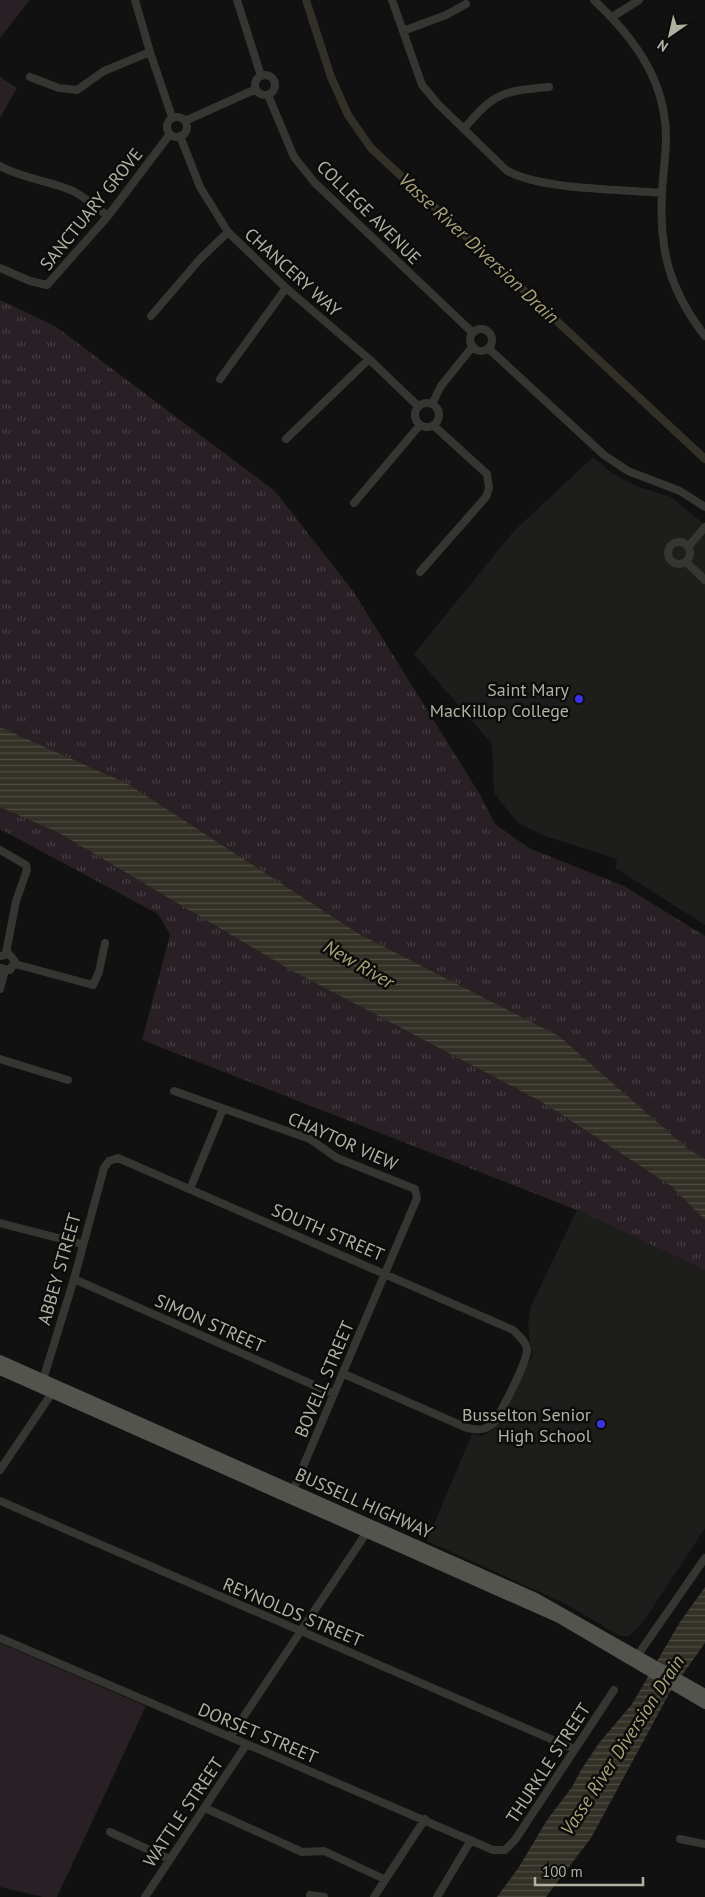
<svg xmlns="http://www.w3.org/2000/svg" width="705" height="1897" viewBox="0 0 705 1897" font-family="'PT Sans',sans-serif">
	<defs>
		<pattern id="grass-tufts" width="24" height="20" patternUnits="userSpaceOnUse" patternTransform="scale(1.25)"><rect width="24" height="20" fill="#282025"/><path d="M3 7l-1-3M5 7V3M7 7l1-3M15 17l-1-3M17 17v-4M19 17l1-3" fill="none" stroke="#453e42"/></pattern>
		<pattern id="water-rules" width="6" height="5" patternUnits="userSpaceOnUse" patternTransform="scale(1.25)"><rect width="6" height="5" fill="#333127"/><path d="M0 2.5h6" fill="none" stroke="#4e4c43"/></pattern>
	</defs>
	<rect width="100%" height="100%" fill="#101110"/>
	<path fill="#1d1e1c" d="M593,457L612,473L636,486L671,497L705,525V925L615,868L617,859L542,835L518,823L494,793L492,744L414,654L513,532Z
		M577,1210L705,1270V1528L642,1624L629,1636H620L566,1604L427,1541L472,1434L483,1436L491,1431L502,1418L532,1356L528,1325L531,1306Z"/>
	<path fill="url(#grass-tufts)" d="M0,300L55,326L275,491L353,591L479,793L495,824L529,848L624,886L705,936V1159L687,1148L559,1036L361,935L128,784L0,727Z
		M0,807L59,833L287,968L542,1102L671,1186L705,1220V1270L577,1210L142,1040L170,935L158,914L0,829Z"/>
	<path fill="#282025" d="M0,0H30L0,38Z
		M0,77L17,88L0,118Z
		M0,1643L146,1706L57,1897H43L0,1887Z"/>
	<path fill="url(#water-rules)" d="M0,727L128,784L361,935L559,1036L687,1148L705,1159V1220L671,1186L542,1102L287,968L59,833L0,807Z
		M705,1587V1643L670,1692L591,1838L546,1897H497L519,1867L547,1820L572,1787L581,1770L599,1743L632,1704L680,1622Z"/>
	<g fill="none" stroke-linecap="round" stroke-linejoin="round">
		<path stroke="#333127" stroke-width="8" d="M306,0L331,77L348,115L371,148L705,459"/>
		<path stroke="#353631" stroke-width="8" d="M135,0L150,52L172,117
			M237,0L261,76
			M392,0L422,85L438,104L506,170C539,190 621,189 662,193
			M594,0C627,31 657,68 664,114C669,141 663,167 662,194C659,251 670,291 705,336
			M612,17L639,0
			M403,31L446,15L466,4
			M255 85a10 10 0 1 1 20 0a10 10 0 1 1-20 0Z
			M30,77L59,88L77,90L104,71L150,52
			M268,95L294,157L315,183L473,333
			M167 127a10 10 0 1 1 20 0a10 10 0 1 1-20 0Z
			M185,121L256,89
			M464,129C494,92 504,91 549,87
			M180,136L200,187L228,232L286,288L369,359L418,406
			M0,166C22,179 49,180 73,191C85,197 97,208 108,216
			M0,268L30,281L47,285L108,216L170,134
			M151,316L200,259L228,232
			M470 340a11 11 0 1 1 22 0a11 11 0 1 1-22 0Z
			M488,348L604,455L628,471L680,491L705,507
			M220,379L286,288
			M415 415a12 12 0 1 1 24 0a12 12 0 1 1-24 0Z
			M432,404L441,386L473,346
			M286,439L369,359
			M354,503L420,425
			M668 553a11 11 0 1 1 22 0a11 11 0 1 1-22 0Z
			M688,547L705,527
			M686,562L705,580
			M420,572L486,497L489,488L487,474L433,425
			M0,850L26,865L27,870L16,901L6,953
			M0,956L9,954L15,961L10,970L0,968
			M15,964L93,985L99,972L105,943
			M0,989L5,970
			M0,1059L68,1080
			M174,1091L310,1139L337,1158L415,1189L417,1198L291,1495
			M190,1189L223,1109
			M0,1223L82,1244
			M74,1279L334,1394
			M42,1383L74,1279L104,1168L109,1161L118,1158L513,1330C518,1335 526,1341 527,1349C528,1362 504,1404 497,1419C488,1430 481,1431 467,1428L344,1374
			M0,1470L54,1390
			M0,1501L574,1749
			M0,1638L493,1850H505L515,1840L614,1690
			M635,1659L705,1558
			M230,1737L369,1529
			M205,1808L302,1852L324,1851L384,1879
			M110,1832L169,1859
			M680,1839L705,1844
			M310,1895L324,1897
			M145,1897L246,1745
			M374,1897L425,1819
			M437,1897L471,1840"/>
		<path stroke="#53544d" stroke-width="10" d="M0,1360L536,1598L705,1694
			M0,1370L559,1618L705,1704"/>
	</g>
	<g fill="#3833e6" stroke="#0b0c0b" stroke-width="2">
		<circle cx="579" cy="699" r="5"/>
		<circle cx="601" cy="1424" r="5"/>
	</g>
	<g text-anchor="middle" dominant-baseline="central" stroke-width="5" stroke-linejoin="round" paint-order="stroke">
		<g font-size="18" fill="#b0b1a1" stroke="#0b0c0b">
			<text transform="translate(91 209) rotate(-51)">SANCTUARY GROVE</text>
			<text transform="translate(369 212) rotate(45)">COLLEGE AVENUE</text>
			<text transform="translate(293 272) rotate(42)">CHANCERY WAY</text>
			<text transform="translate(343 1141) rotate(24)">CHAYTOR VIEW</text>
			<text transform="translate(328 1232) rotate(23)">SOUTH STREET</text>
			<text transform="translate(59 1269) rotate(-74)">ABBEY STREET</text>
			<text transform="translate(210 1323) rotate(24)">SIMON STREET</text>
			<text transform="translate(324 1379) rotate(-67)">BOVELL STREET</text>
			<text transform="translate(364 1503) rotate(24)">BUSSELL HIGHWAY</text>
			<text transform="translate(293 1612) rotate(23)">REYNOLDS STREET</text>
			<text transform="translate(258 1733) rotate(23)">DORSET STREET</text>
			<text transform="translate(548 1763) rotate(-57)">THURKLE STREET</text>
			<text transform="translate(183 1812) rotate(-56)">WATTLE STREET</text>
		</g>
		<g font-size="18" fill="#b0b1a1" stroke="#0b0c0b" text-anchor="end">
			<text x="569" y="689">Saint Mary<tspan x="569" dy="21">MacKillop College</tspan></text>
			<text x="591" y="1414">Busselton Senior<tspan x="591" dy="21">High School</tspan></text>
		</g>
		<g font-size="19" font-style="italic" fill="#aba37a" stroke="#0b0c0b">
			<text transform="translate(479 248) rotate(43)">Vasse River Diversion Drain</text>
			<text transform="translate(359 964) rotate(30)">New River</text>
			<text transform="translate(622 1745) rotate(-57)">Vasse River Diversion Drain</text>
		</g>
	</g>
	<g transform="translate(670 35) rotate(214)" stroke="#0b0c0b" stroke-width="4" paint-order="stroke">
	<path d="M0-4L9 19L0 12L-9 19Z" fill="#b0b1a1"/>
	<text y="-8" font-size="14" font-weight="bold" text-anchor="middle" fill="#b0b1a1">N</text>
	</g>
	<path d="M535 1877v8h108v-8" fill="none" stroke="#b0b1a1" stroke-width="2.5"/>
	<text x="542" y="1877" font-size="15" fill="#b0b1a1" stroke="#0b0c0b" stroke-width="4" paint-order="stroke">100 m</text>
</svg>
